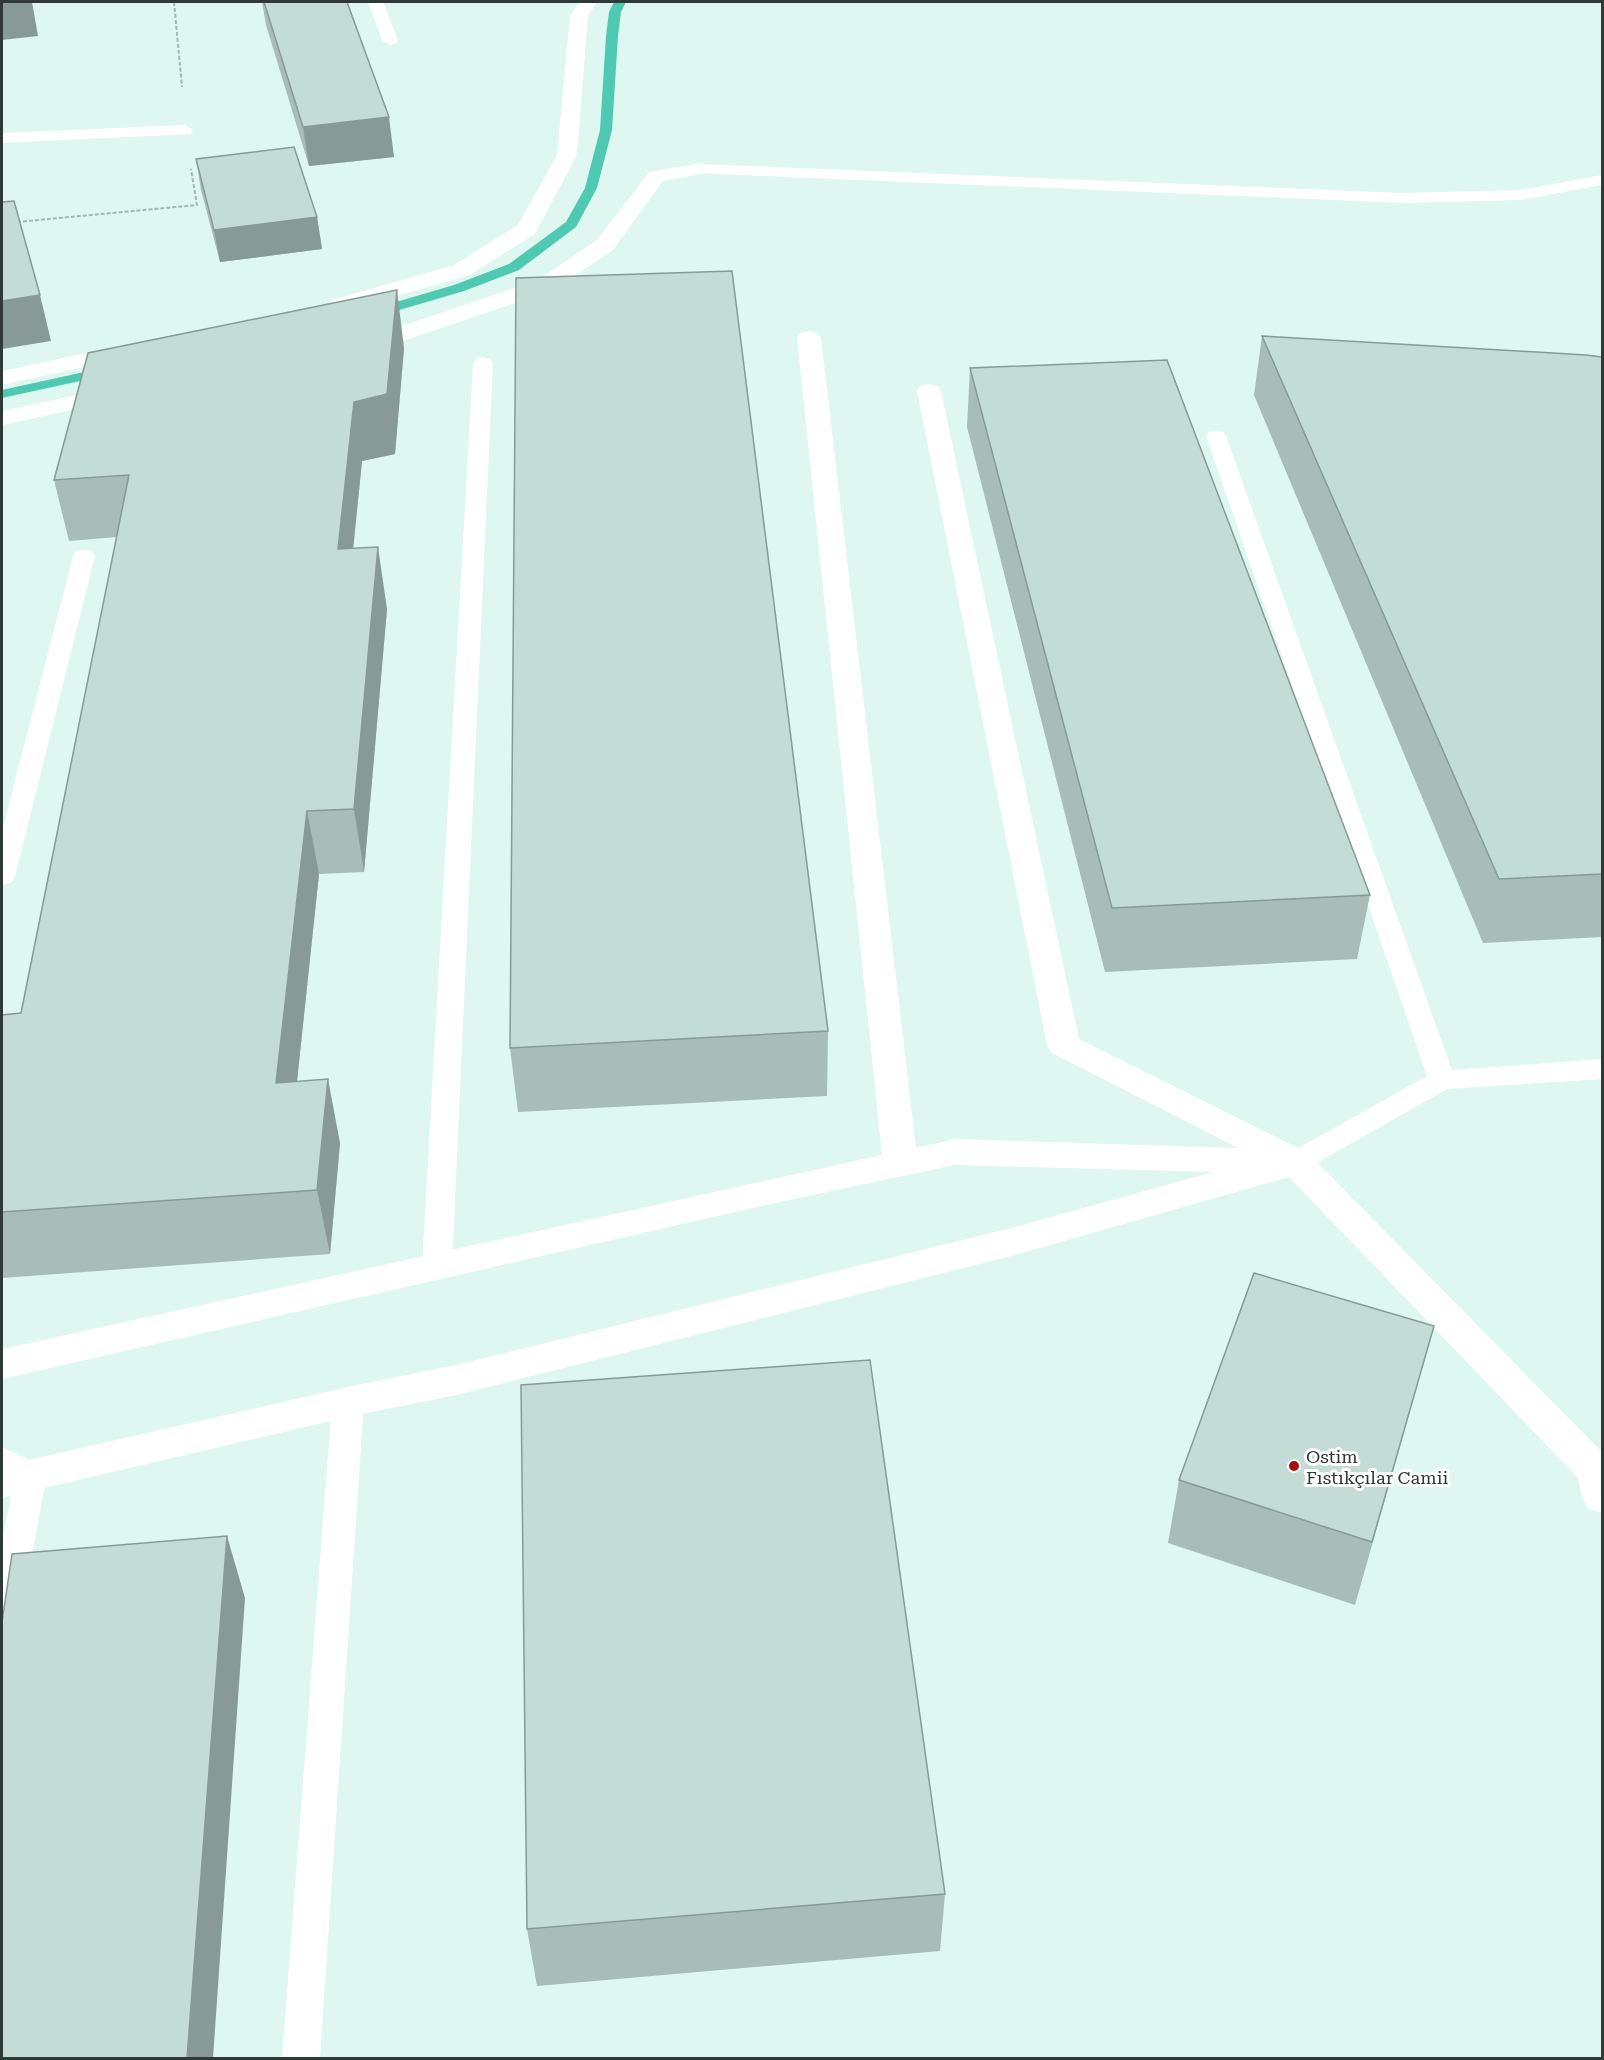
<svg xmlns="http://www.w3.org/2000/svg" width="1604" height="2060" viewBox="0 0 1604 2060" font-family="'Roboto Serif',serif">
	<rect width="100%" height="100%" fill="#def7f1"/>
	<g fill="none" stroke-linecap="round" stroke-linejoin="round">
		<path fill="#50c9b2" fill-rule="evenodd" d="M614,2H626L621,12L618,36L612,130L597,188L576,227L519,270L464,291L379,316H369L367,313L369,310L454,285L509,264L566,222L585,188L600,130L606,36L609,12Z
			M107,367L114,371L112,374L2,398V390Z"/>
		<path stroke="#a4b8b3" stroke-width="2" stroke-dasharray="4 2" stroke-linecap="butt" d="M174,2L182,87
			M17,222L197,205L191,169"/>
		<path fill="#fff" fill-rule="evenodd" d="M368,2H383L398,40L396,43L390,45L382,40Z
			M185,125L193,130L191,134L2,143V133Z
			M700,164L1403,193L1521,190L1602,175V185L1521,200L1403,203L694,173L691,169L694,165Z
			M483,357L490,359L493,363L452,1267L448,1275L437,1278L426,1275L422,1267L473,363L476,359Z
			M1216,430L1223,432L1226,436L1452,1070L1602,1059V1079L1447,1089L1306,1169L1296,1172L1286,1169L1282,1162L1286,1155L1427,1076L1206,436L1209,432Z
			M84,550L92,551L95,556L15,877L11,883L2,885V831L73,556L76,551Z
			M348,1389L359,1393L364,1402L320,2058H282L332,1402L337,1393Z
			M2,1447L42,1466L47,1475L19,1624L14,1634L2,1639V1542L14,1481L2,1475Z"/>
		<path fill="#fff" fill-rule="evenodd" d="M579,2H597L588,16L577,155L535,234L470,275L348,310L340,312L332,310L329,305L332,300L454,265L518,225L557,155L570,16Z
			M700,163L707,165L710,169L707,173L663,181L613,250L554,290L403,341L359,350L351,348L347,343L351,338L390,330L538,280L597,240L649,172Z
			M809,331L817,333L821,338L916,1148L955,1139L1238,1148L1052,1053L1047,1045L917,391L920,386L929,384L938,386L941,391L1079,1039L1308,1153L1602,1452V1513L1588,1509L1582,1497L1578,1478L1289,1177L1015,1255L456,1395L348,1417L2,1498V1466L348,1387L456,1365L1015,1227L1213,1172L955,1165L766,1205L2,1379V1349L882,1155L797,338L801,333Z
			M132,343L140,345L144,350L140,355L2,385V371Z
			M118,386L127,388L130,393L127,398L2,425V411Z"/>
	</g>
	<path fill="#a8bdb7" d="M262,2H347L394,157L309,166L266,25Z
		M196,159L317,217L322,249L220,262L201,190Z
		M1262,336L1602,357V937L1483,943L1254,395Z
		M404,348L395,454L362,461L353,548L387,609L364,872L319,874L297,1081L340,1143L330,1254L2,1278V1015L21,1013L117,537L69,541L54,480Z
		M970,368L1370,895L1357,959L1105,972L967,427Z
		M828,1031L827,1096L518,1112L510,1048Z
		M1434,1326L1355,1605L1168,1543L1179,1480Z
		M945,1894L940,1951L537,1986L527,1929Z"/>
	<path fill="#889a95" d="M2,2H32L38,36L2,40Z
		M389,117L394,157L309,166L303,127Z
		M317,217L322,249L220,262L214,230Z
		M397,290L404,348L395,454L362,461L347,610L338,549L354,402Z
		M40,295L51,341L2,349V301Z
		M378,547L387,609L364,872L354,809Z
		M307,811L319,874L290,1147L276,1083Z
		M328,1079L340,1143L330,1254L317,1190Z
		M227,1536L245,1598L213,2058H187Z"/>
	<path fill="#c3dcd5" stroke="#889a95" stroke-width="1.5" d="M264,2H347L389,117L303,127Z
		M294,147L317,217L214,230L196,159Z
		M14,201L40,295L2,301V202Z
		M732,271L828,1031L510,1048L516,278Z
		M397,290L387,394L354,402L338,549L378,547L354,809L307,811L276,1083L328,1079L317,1190L2,1212V1015L21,1013L129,475L54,480L88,353Z
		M1262,336L1586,355L1602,357V874L1499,879Z
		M1167,360L1370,895L1112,908L970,368Z
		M1254,1273L1434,1326L1372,1542L1179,1480Z
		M870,1360L945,1894L527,1929L521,1385Z
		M227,1536L187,2058H2V1622L12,1554Z"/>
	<circle fill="#a50f0e" stroke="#fefefe" stroke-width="2" cx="1294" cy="1466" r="6"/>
	<g text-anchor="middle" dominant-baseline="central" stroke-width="6" stroke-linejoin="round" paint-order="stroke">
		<g font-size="18" fill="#2f3936" stroke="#fefefe" text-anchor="start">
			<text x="1306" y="1456">Ostim<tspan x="1306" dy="21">Fıstıkçılar Camii</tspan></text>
		</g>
	</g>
	<rect width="1604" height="2060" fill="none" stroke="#2f3936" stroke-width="6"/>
</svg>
